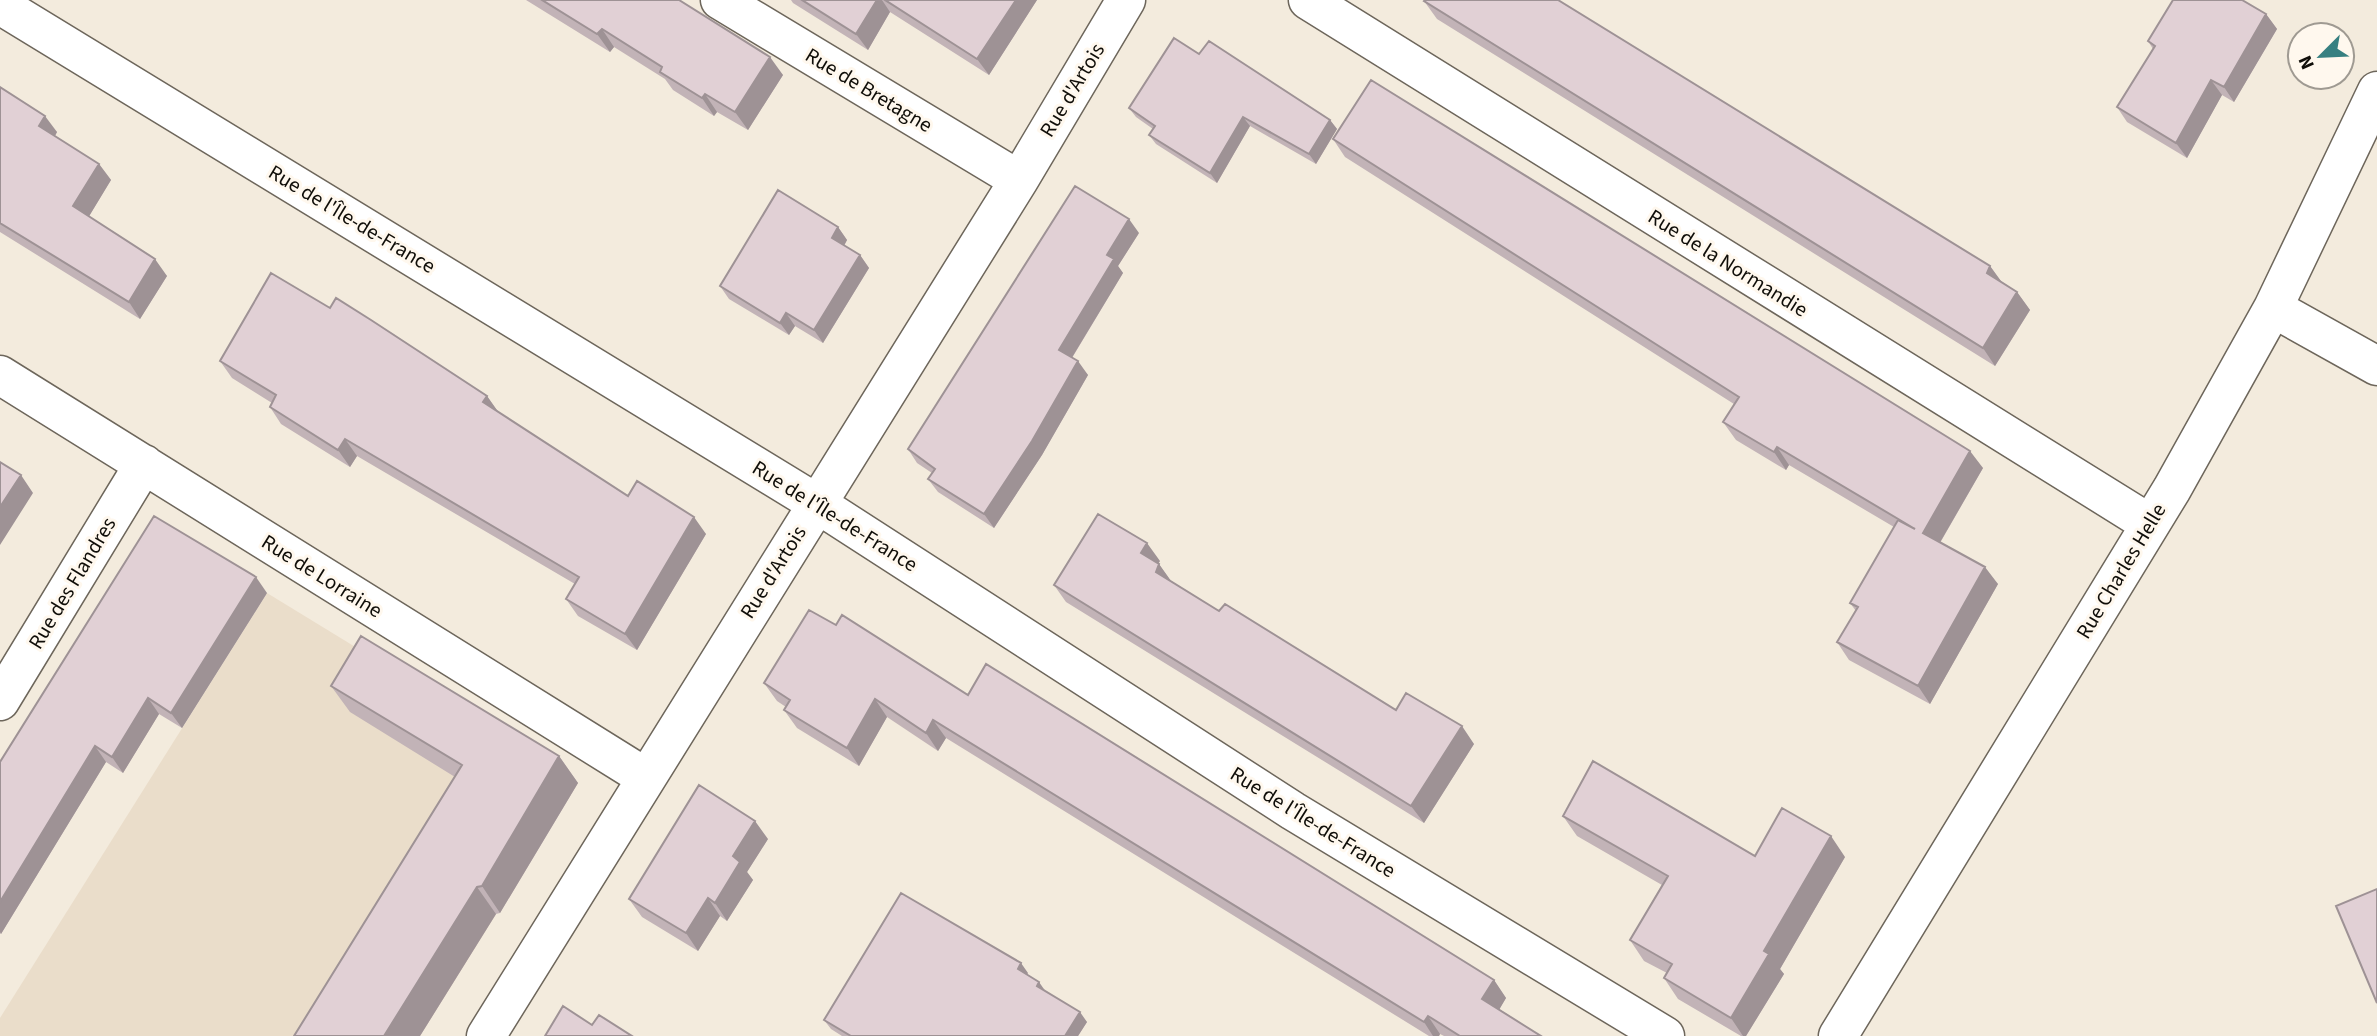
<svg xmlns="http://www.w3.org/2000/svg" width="2377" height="1036" viewBox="0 0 2377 1036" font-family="'Source Sans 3',sans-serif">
	<rect width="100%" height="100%" fill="#f3ebdd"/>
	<path fill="#eaddca" d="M267,593L578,783L420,1036H0V1018Z"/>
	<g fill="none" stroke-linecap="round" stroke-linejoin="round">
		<g stroke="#6d665b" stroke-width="41">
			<path id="minor" d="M720,0L1019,180
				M1308,0L2150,524
				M0,5L816,503L1293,811L1665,1036
				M2273,308L2377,366
				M0,375L645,777
				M0,701L144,464
				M486,1036L1019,180L1126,0
				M1838,1036L2172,489L2273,308L2377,91"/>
		</g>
		<use href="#minor" stroke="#fff" stroke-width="38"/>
	</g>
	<path fill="#c2b3b7" d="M526,0H679L783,75L748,130L717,112L714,116L673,90L665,79L614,47L610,52Z
		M791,0H1037L989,75L890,12L868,50L793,3Z
		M1424,1L1990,266L2001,281L2017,292L2030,310L1995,366L1437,19Z
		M2266,14L2277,29L2234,102L2222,95L2187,158L2127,122L2117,107L2153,49L2148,41Z
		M1199,54L1330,120L1337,129L1316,164L1250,126L1217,183L1156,144L1149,135L1153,129L1136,117L1129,108Z
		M0,87L57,132L55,136L99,164L111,180L89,216L167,276L140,319L0,232Z
		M1333,139L1983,468L1940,543L1998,584L1930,704L1849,660L1837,642L1856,611L1850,603L1894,527L1789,465L1786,470L1736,440L1723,422L1734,404L1345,157Z
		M838,227L847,240L844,246L860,255L869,268L823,343L795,326L789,335L729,299L720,286Z
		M1139,233L1118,266L1123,273L1072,358L1088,375L1042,455L994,528L938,492L928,479L932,473L917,463L908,449Z
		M330,308L487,396L498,412L628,496L706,534L637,650L578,616L566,599L575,584L357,456L350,467L281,424L270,407L272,403L232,378L220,361Z
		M1160,561L1158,563L1171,581L1219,611L1396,710L1474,744L1424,823L1066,602L1054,585Z
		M267,593L182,728L159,714L123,773L106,762L1,934L0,933V762Z
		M836,625L968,695L1494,980L1506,998L1499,1009L1541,1036H1444L1440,1034L1439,1036H1429L946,738L938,751L887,717L859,766L797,728L784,710L786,707L777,701L764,683Z
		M331,686L559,756L578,783L500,913L496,914L420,1036L455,777L350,712Z
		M1563,816L1755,856L1845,857L1780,969L1784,974L1746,1036H1741L1678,999L1664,978L1667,973L1644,961L1630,940L1662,885L1577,836Z
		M768,839L747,872L753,880L727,921L720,916L698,951L642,917L629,899Z
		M1028,973L1027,975L1045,991L1087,1022L1078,1036H842L831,1029L824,1020Z"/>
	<path fill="#9e9295" d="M877,0H882L890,12L868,50L856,34Z
		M1016,0H1037L989,75L977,59Z
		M2266,14L2277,29L2234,102L2224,87Z
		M602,29L614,47L610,52L597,34Z
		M770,57L783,75L748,130L735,112Z
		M2211,80L2222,95L2187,158L2176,143Z
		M705,94L717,112L714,116L702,98Z
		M45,116L57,132L51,143L39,126Z
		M1243,117L1250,126L1217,183L1210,173Z
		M1330,120L1337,129L1316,164L1309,154Z
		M99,164L111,180L85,223L73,206Z
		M1129,219L1139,233L1118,266L1123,273L1068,364L1059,350L1107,255Z
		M838,227L847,240L841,251L832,238Z
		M860,255L869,268L823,343L814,330Z
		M155,259L167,276L140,319L129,302Z
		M1990,266L2003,284L1987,273Z
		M2017,292L2030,310L1995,366L1983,348Z
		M786,313L795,326L789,335L780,323Z
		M1078,361L1088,375L1042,455L994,528L984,514Z
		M487,396L499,413L483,402Z
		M345,439L357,456L350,467L338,450Z
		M1777,447L1789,465L1786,470L1774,452Z
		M1970,451L1983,468L1935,551L1923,533Z
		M21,475L33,493L0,545V507Z
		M694,517L706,534L637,650L625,634Z
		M1147,543L1160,561L1154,570L1141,553Z
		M1159,564L1171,581L1156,572Z
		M1985,567L1998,584L1930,704L1918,686Z
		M256,577L267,593L182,728L171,713Z
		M148,698L159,714L123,773L112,757Z
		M875,699L887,717L859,766L847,748Z
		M933,720L946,738L938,751L926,733Z
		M1462,726L1474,744L1424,823L1411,806Z
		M95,746L106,762L1,934L0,932V902Z
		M559,756L578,783L500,913L482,886Z
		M755,821L768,839L747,872L753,880L727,921L715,903L733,856Z
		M1831,836L1845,857L1780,969L1784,974L1746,1036H1743L1731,1018L1764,951Z
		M477,887L496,914L420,1036H384Z
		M708,898L720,916L698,951L686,933Z
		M1021,963L1028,973L1024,978L1018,969Z
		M1494,980L1506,998L1495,1017L1482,999Z
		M1039,982L1046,992L1037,986Z
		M1080,1012L1087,1022L1078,1036H1065Z
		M1428,1016L1440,1034L1439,1036H1433L1424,1022Z"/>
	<path fill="#e1d0d5" stroke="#9e9295" stroke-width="2" d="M542,0H679L770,57L735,112L705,94L702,98L660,72L662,67L602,29L597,34Z
		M802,0H877L856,34Z
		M885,0H1016L977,59Z
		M1425,0H1558L1990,266L1987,273L2017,292L1983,348L1424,1Z
		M2173,0H2242L2266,14L2224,87L2211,80L2176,143L2117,107L2155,46L2148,41Z
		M1174,38L1199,54L1209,41L1330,120L1309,154L1243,117L1210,173L1149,135L1155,126L1129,108Z
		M1371,80L1970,451L1923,533L1985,567L1918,686L1837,642L1858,607L1850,603L1898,520L1915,529L1777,447L1774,452L1723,422L1739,397L1333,139Z
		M0,87L45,116L39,126L99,164L73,206L155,259L129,302L0,223Z
		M1075,186L1129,219L1107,255L1114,259L1059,350L1078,361L1032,441L984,514L928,479L935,469L908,449Z
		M778,190L838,227L832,238L860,255L814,330L786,313L780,323L720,286Z
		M271,273L330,308L336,298L371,320L487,396L483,402L628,496L637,481L694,517L625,634L566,599L579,577L345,439L338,450L270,407L276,395L220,361Z
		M0,462L21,475L0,507Z
		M1098,514L1147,543L1141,553L1159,564L1156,572L1219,611L1225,604L1396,710L1406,693L1462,726L1411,806L1054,585Z
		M154,516L256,577L171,713L148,698L112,757L95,746L0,902V762Z
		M809,610L836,625L842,615L968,695L986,664L1494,980L1482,999L1541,1036H1460L1428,1016L1424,1022L933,720L926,733L875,699L847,748L784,710L790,700L764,683Z
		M361,636L559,756L482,886L477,887L384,1036H294L462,765L331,686Z
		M1593,761L1755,856L1782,808L1831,836L1764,951L1769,954L1731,1018L1664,978L1672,964L1630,940L1668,876L1563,816Z
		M699,785L755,821L733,856L740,862L715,903L708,898L686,933L629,899Z
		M2377,889V1003L2336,906Z
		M901,893L1021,963L1018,969L1039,982L1037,986L1080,1012L1065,1036H851L824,1020Z
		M563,1006L592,1025L599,1015L632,1036H545Z"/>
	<g text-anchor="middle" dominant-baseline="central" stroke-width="6" stroke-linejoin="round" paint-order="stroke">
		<g font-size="21" fill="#100e09" stroke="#fff8ee">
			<text transform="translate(869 90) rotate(31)">Rue de Bretagne</text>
			<text transform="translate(1072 90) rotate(-59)">Rue d'Artois</text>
			<text transform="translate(352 219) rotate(31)">Rue de l'Île-de-France</text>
			<text transform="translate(1728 263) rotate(32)">Rue de la Normandie</text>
			<text transform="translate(835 516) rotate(32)">Rue de l'Île-de-France</text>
			<text transform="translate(2121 571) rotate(-59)">Rue Charles Helle</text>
			<text transform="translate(773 572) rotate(-58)">Rue d'Artois</text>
			<text transform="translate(322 576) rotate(32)">Rue de Lorraine</text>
			<text transform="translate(72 583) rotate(-59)">Rue des Flandres</text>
			<text transform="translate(1313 822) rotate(32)">Rue de l'Île-de-France</text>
		</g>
	</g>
	<g transform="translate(2321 56) rotate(246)"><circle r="33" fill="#fff8ee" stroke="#9f9a92" stroke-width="2"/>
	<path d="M0-5L12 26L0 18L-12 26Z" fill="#378081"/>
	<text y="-10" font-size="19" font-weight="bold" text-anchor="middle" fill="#100e09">N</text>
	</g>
</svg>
